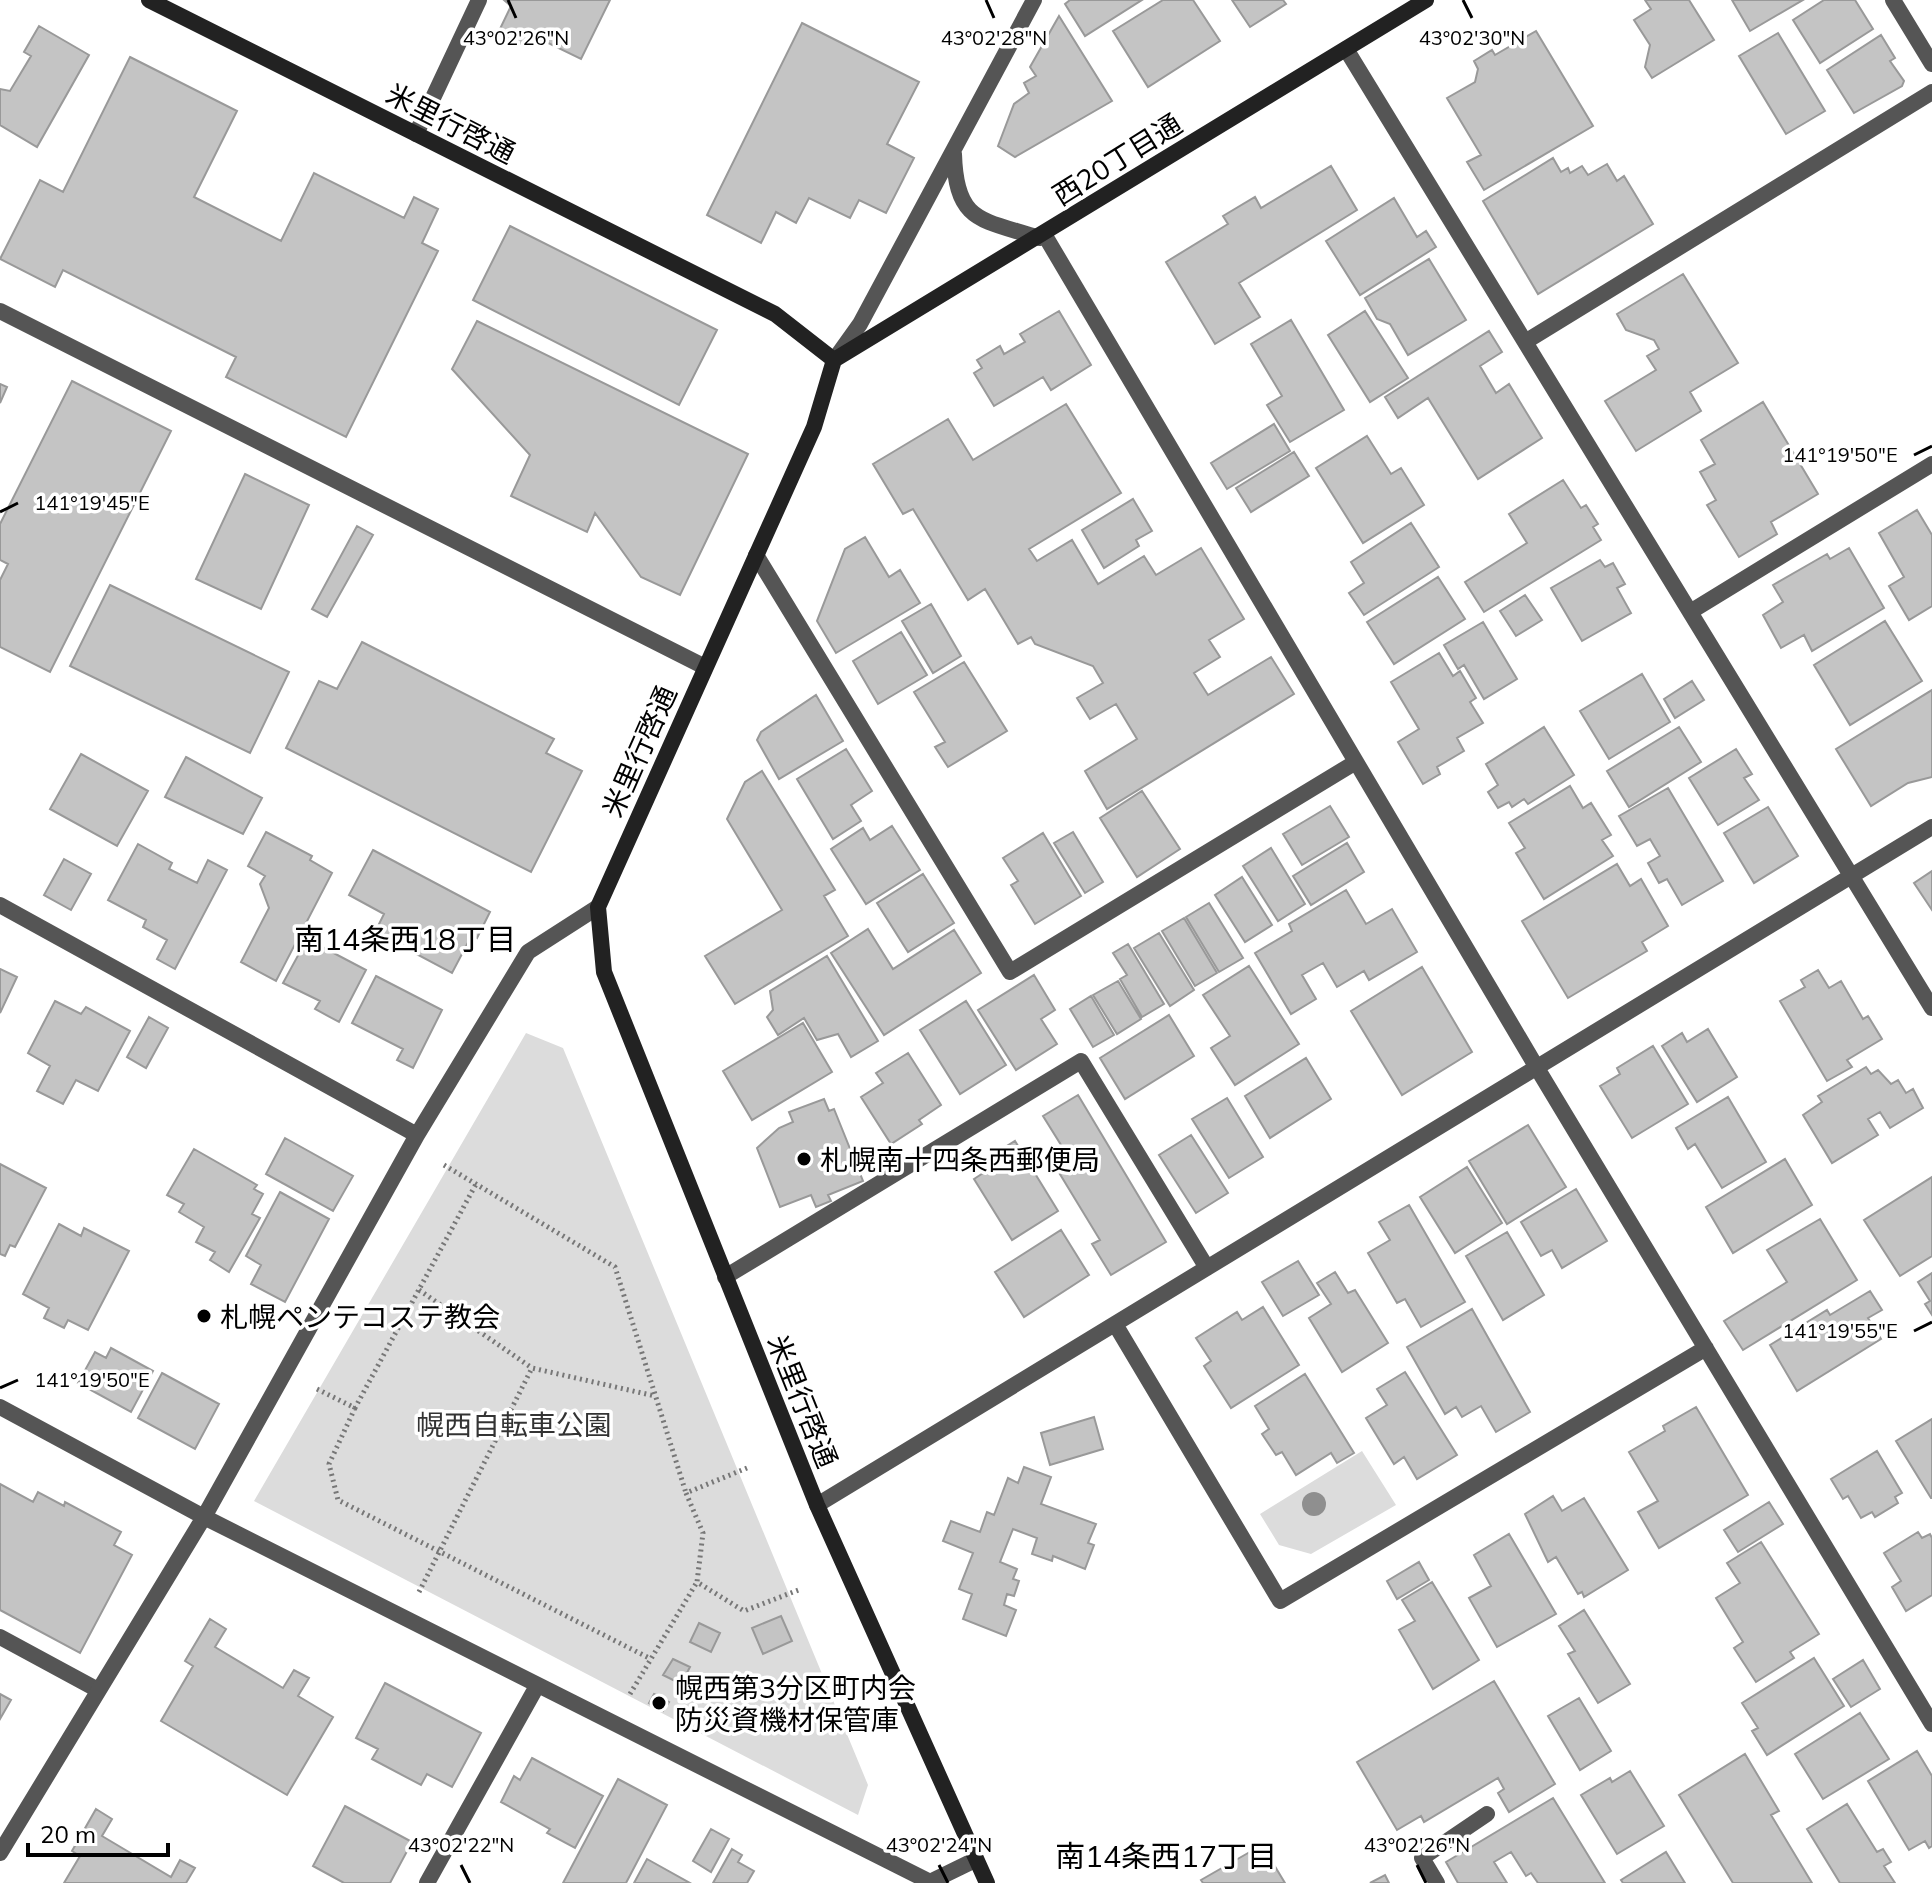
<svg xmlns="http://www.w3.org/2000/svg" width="1932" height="1883" viewBox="0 0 1932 1883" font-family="Mulish,'Noto Sans JP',sans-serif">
	<rect width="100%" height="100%" fill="#fff"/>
	<path fill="#dcdcdc" d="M526,1033L563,1048L868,1785L858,1815L254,1501Z
		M1362,1451L1396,1505L1311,1554L1279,1545L1260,1514Z"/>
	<path fill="#c4c4c4" stroke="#999" stroke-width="2" d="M504,0H610L581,59L534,36L528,47L498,33L511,6Z
		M1070,0H1142L1085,36L1065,4Z
		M1163,0H1193L1220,41L1148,87L1113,31Z
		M1232,0H1283L1286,4L1250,27Z
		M1645,0H1689L1714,40L1652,78L1645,67L1650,45L1634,20L1651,9Z
		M1732,0H1803L1750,31Z
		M1824,0H1855L1873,29L1820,63L1793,20Z
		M1059,16L1112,101L1015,157L998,146L1014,104L1029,93L1024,83L1036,76L1030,67Z
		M802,23L919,82L887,144L914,158L886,213L859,200L850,218L809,198L796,223L776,212L761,243L707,215Z
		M39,26L89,55L37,147L0,125V89L10,91L31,56L24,52Z
		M1536,31L1593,126L1484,190L1467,162L1481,155L1447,98L1475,82L1478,69L1474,61L1492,50L1495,55Z
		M1778,33L1825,111L1786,134L1739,56Z
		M1881,35L1895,58L1890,61L1904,81L1902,86L1854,113L1827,70Z
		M130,57L237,111L194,197L281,241L314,173L404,218L414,197L438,209L422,243L438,251L346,437L226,377L236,357L63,270L55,287L0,259L40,180L63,192Z
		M1553,158L1561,172L1568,168L1570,173L1582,166L1588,175L1607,164L1617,181L1624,176L1653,224L1538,294L1483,201Z
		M1331,166L1357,210L1239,283L1260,317L1215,344L1166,262L1228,224L1223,216L1255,197L1261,208Z
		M1394,198L1417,237L1426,231L1436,247L1360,295L1326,241Z
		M510,226L717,330L679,405L473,300Z
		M1429,259L1466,320L1408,355L1390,324L1377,319L1365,298Z
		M1683,274L1738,363L1690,392L1701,411L1636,451L1605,401L1656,370L1647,356L1659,349L1654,340L1626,330L1617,314Z
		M1059,311L1091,365L1051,390L1043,377L994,406L974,373L982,368L977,360L1000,346L1004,354L1025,342L1020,334Z
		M1365,311L1408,378L1370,402L1328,335Z
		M1291,320L1344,410L1290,442L1267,405L1282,396L1251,344Z
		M477,321L748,454L680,595L641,577L595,513L587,532L511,496L530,455L452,369Z
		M1489,331L1502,352L1480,366L1496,393L1509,384L1542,438L1478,479L1428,398L1398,418L1385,397Z
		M72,381L171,431L50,672L0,647V580L8,564L0,560V524Z
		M0,384L7,387L0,403Z
		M1763,402L1818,494L1771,522L1777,534L1739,557L1707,505L1716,500L1700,472L1715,464L1701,440Z
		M1066,404L1121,493L1029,549L1037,561L1072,540L1098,584L1144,556L1156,575L1201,548L1244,619L1209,640L1220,657L1194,673L1208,695L1271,657L1294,694L1107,809L1085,771L1137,739L1116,704L1090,719L1077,698L1103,683L1093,666L1035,644L1031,637L1018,644L985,589L968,600L913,509L903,514L873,464L948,419L973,460Z
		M1274,424L1290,451L1227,489L1211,463Z
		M1367,436L1391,474L1401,468L1424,505L1363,543L1316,468Z
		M1294,452L1309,476L1251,512L1236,488Z
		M245,474L309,505L261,609L196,579Z
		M1563,480L1581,508L1586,505L1598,524L1593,527L1601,540L1484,612L1465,582L1527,543L1509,514Z
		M1133,499L1152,531L1136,540L1139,546L1104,568L1082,530Z
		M1917,510L1932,535V606L1909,620L1889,586L1904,577L1879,533Z
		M1411,523L1439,567L1364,615L1349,593L1364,583L1351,562Z
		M357,526L373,535L327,617L312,609Z
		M865,537L889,577L900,570L920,603L836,653L817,621L845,549Z
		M1849,548L1884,608L1812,651L1804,635L1781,648L1763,615L1783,602L1773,585L1827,554L1830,559Z
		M1600,560L1605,567L1613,563L1625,584L1617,588L1631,613L1582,641L1551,588Z
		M1438,577L1465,619L1394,664L1367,622Z
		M110,585L289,672L250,753L70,666Z
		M1525,595L1542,620L1516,636L1500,611Z
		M931,604L961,656L933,673L902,621Z
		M1885,621L1922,681L1850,725L1814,665Z
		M1483,622L1517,679L1484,699L1464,665L1458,669L1444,645Z
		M901,632L927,675L878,704L853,661Z
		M362,642L554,739L546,753L582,771L531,872L286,748L319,681L337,689Z
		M1439,653L1453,676L1460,671L1476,698L1470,702L1483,723L1457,738L1464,751L1437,767L1440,774L1423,784L1398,742L1419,729L1391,682Z
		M964,662L1007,731L948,767L935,747L945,742L914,692Z
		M1642,674L1670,722L1609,759L1580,711Z
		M1692,681L1704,700L1675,718L1664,699Z
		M1932,690V777L1908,783L1871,806L1836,749Z
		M816,695L843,741L779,779L757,740L761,732Z
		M1544,727L1574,775L1528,804L1524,799L1512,807L1509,802L1498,808L1488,792L1498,785L1486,764Z
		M1679,727L1701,762L1629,807L1607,771Z
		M846,749L872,791L851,805L861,821L833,839L797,779Z
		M1736,749L1752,774L1744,778L1759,800L1718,825L1689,778Z
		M81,754L148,791L117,846L50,809Z
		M186,757L262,798L243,834L165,797Z
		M762,771L835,890L824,896L848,936L735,1004L705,956L782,910L727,819L745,782Z
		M1570,786L1583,808L1591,803L1611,835L1602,840L1613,856L1544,899L1516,853L1525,848L1509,823Z
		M1668,788L1723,881L1682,905L1667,879L1659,883L1648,863L1660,856L1650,839L1637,846L1619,816Z
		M1142,791L1180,849L1137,877L1100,818Z
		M1330,806L1349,837L1302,865L1283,834Z
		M1768,807L1798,856L1754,883L1724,833Z
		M892,826L920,870L866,904L831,849L863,828L870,840Z
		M266,832L312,856L310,860L332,873L276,981L241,962L269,908L260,884L265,876L248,866Z
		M1073,832L1103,882L1085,893L1054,843Z
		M1043,833L1081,896L1035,924L1011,885L1018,881L1003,858Z
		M1347,843L1364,872L1311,905L1293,876Z
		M138,844L172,863L169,869L197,883L208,860L227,870L175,969L157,959L167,940L143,927L146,920L108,900Z
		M1271,848L1305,904L1278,921L1243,866Z
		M373,850L490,912L477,938L472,935L452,973L375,932L384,914L349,895Z
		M64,859L91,874L71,910L44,895Z
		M1617,864L1630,886L1641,879L1668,926L1642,942L1647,951L1568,998L1522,921Z
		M1932,871V910L1914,883Z
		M923,874L954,923L908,952L877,903Z
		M1242,877L1272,925L1245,942L1215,895Z
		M1346,890L1366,924L1392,909L1417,952L1369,980L1364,971L1337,987L1323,963L1302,975L1316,999L1291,1014L1255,953L1292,931L1289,924Z
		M1209,903L1243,958L1219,972L1186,917Z
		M1184,918L1217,973L1195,986L1162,931Z
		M868,929L893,969L954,930L981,973L884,1035L831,953Z
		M1159,933L1194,990L1170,1006L1134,948Z
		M307,939L366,970L339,1022L315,1009L320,1001L283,983Z
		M1128,944L1164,1004L1142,1017L1120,979L1127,975L1113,953Z
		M827,956L878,1041L851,1057L838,1034L817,1040L804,1018L778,1035L767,1017L773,1010L770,991Z
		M1249,966L1299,1044L1235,1085L1211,1048L1230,1036L1203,995Z
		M1422,967L1472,1052L1402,1095L1351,1011Z
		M0,969L17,977L0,1013Z
		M1818,970L1829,988L1841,981L1863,1019L1868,1016L1882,1039L1847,1060L1852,1067L1827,1081L1780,1001L1805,987L1801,980Z
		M1034,975L1055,1010L1041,1019L1057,1044L1016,1070L978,1010Z
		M376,976L442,1010L413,1068L397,1060L403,1049L352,1023Z
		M1118,981L1141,1019L1117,1034L1093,995Z
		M1091,996L1114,1035L1093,1047L1070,1009Z
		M55,1001L81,1014L86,1007L130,1031L98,1091L76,1080L63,1104L37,1091L50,1066L28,1053Z
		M966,1001L1006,1065L960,1094L920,1030Z
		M1169,1015L1194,1056L1125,1099L1100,1058Z
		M149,1017L168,1028L146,1068L127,1057Z
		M803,1023L832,1072L752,1120L723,1071Z
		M1708,1029L1737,1077L1697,1102L1662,1046L1682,1033L1687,1042Z
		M1653,1046L1688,1104L1632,1138L1600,1086L1620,1074L1617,1068Z
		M908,1053L941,1105L919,1120L922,1124L891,1144L861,1097L883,1083L876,1073Z
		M1306,1058L1331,1099L1270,1138L1245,1096Z
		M1866,1067L1871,1074L1878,1070L1891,1084L1898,1080L1906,1093L1913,1089L1923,1108L1890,1128L1880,1112L1868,1119L1878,1135L1832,1163L1803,1115L1822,1102L1818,1096Z
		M1078,1095L1166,1242L1111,1275L1092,1244L1100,1240L1052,1161L1066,1153L1043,1116Z
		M1728,1097L1766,1162L1722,1188L1695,1144L1688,1149L1676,1128Z
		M1227,1098L1263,1157L1229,1178L1192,1119Z
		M824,1099L829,1111L834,1109L863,1181L828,1195L831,1201L816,1207L811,1195L780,1207L757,1148L779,1128L793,1122L789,1112Z
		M1528,1125L1566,1187L1507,1224L1469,1161Z
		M1191,1135L1228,1193L1196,1213L1159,1155Z
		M285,1138L353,1176L333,1211L266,1174Z
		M1015,1141L1058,1211L1012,1240L974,1179L994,1166L989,1157Z
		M194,1149L257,1185L254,1189L263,1194L252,1214L260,1218L229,1272L210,1260L215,1252L196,1242L204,1227L179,1212L184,1204L167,1195Z
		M1785,1159L1812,1205L1733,1253L1706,1207Z
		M0,1164L46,1188L15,1247L10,1245L5,1256L0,1254Z
		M1467,1167L1502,1223L1455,1253L1420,1197Z
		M1932,1177V1256L1900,1276L1864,1220Z
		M1576,1189L1607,1241L1562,1268L1552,1250L1541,1256L1521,1222Z
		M280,1192L329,1219L285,1302L251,1284L261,1265L246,1256Z
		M1409,1205L1465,1302L1421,1327L1405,1299L1397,1303L1368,1253L1390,1240L1379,1222Z
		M1820,1219L1857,1280L1743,1350L1724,1321L1787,1282L1767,1250Z
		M59,1224L81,1236L84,1228L129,1251L88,1330L68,1320L64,1328L44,1318L49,1308L23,1294Z
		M1061,1230L1089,1275L1024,1317L995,1272Z
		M1507,1232L1544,1295L1503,1320L1466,1256Z
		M1298,1261L1319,1295L1283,1316L1262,1282Z
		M1335,1272L1348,1293L1355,1290L1388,1343L1342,1372L1309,1318L1331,1304L1317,1283Z
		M1932,1273V1315L1925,1304L1930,1301L1918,1282Z
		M1870,1291L1882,1310L1868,1318L1881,1339L1797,1391L1770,1345L1827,1310L1830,1315Z
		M1263,1307L1299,1365L1231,1408L1204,1366L1211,1361L1196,1338L1237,1312L1242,1320Z
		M1472,1309L1530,1412L1496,1432L1481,1406L1462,1417L1456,1407L1445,1414L1407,1347Z
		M111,1348L153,1371L131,1412L78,1383L95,1352L106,1358Z
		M1405,1372L1457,1455L1417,1479L1404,1457L1394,1464L1366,1418L1387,1405L1377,1389Z
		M162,1373L219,1404L195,1449L138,1418Z
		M1305,1374L1354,1453L1337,1463L1331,1453L1296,1475L1282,1452L1276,1455L1262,1434L1269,1429L1255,1406Z
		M1696,1407L1748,1495L1659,1548L1638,1512L1658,1501L1629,1452L1665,1431L1663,1426Z
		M1094,1417L1103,1449L1050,1465L1041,1433Z
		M1932,1419V1498H1931L1896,1441Z
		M1877,1451L1902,1493L1895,1497L1898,1503L1875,1517L1872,1512L1861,1518L1848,1496L1843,1499L1831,1479Z
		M1024,1467L1051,1477L1041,1504L1096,1524L1088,1543L1094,1545L1085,1569L1053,1556L1052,1561L1032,1554L1037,1538L1013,1529L1000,1562L1017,1569L1013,1579L1019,1581L1014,1596L1007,1594L1004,1605L1016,1610L1006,1636L963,1619L972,1594L959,1589L973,1553L943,1541L951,1521L980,1532L987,1512L994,1515L1008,1478L1018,1483Z
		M0,1484L33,1502L38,1492L64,1506L65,1502L121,1532L114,1545L132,1555L80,1653L0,1610Z
		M1553,1496L1562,1511L1584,1498L1628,1570L1584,1597L1582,1592L1578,1594L1556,1557L1548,1562L1525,1514Z
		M1769,1502L1783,1524L1738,1552L1724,1530Z
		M1918,1532L1922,1538L1930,1534L1932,1538V1595L1906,1611L1892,1587L1901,1581L1884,1553Z
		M1509,1534L1556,1614L1497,1647L1469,1598L1491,1586L1474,1555Z
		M1761,1542L1819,1634L1790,1652L1794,1658L1756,1682L1734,1648L1743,1642L1716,1598L1740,1583L1727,1563Z
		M1419,1562L1429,1580L1397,1599L1387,1581Z
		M1432,1582L1479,1660L1433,1689L1399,1630L1415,1621L1402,1600Z
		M1584,1610L1630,1684L1598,1703L1568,1654L1575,1651L1559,1626Z
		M781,1616L792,1641L763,1654L752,1628Z
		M210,1619L226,1629L215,1647L283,1688L294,1670L309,1678L298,1696L333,1717L287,1795L161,1721L193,1666L185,1661Z
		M699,1623L720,1633L711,1652L690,1642Z
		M1814,1658L1844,1706L1767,1755L1752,1731L1758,1728L1742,1703Z
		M673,1659L690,1667L681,1684L663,1675Z
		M1863,1660L1880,1689L1851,1707L1833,1679Z
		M1494,1681L1555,1784L1509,1812L1498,1793L1504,1789L1498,1778L1424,1822L1421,1816L1397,1830L1357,1762Z
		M385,1683L481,1733L452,1787L427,1774L421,1785L372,1759L378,1749L356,1738Z
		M0,1694L11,1700L0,1719Z
		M654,1694L669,1702L663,1711L649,1703Z
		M1579,1698L1611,1751L1580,1770L1548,1716Z
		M1860,1713L1889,1759L1823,1799L1795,1754Z
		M1917,1751L1932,1776V1846L1929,1848L1925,1841L1909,1850L1868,1781Z
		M1745,1754L1779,1811L1771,1815L1812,1883H1733L1679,1795Z
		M532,1758L603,1796L575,1848L547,1833L550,1829L501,1802L514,1776L520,1780Z
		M1630,1771L1664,1826L1617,1854L1581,1795L1610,1778L1612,1782Z
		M618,1779L667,1805L626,1883H563Z
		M1553,1798L1605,1883H1538L1531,1873L1526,1876L1511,1852L1494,1862L1507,1883H1458L1446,1862Z
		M1847,1804L1877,1852L1883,1849L1891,1862L1884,1866L1895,1883H1840L1807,1829Z
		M345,1806L412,1842L390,1883H344L313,1866Z
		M96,1809L112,1819L102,1836L171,1877L180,1860L195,1868L186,1883H64L80,1856L72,1851Z
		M711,1829L729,1839L711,1872L693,1861Z
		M1262,1845L1285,1883H1203L1201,1880Z
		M732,1849L742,1855L738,1862L754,1871L747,1883H713Z
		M1666,1852L1685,1883H1623L1621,1880Z
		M647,1859L690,1883H634Z
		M1385,1875L1389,1883H1370Z"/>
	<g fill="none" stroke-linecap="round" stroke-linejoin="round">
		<path stroke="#777" stroke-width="5" stroke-dasharray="2 4" stroke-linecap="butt" d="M444,1165L615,1267L686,1493
			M419,1290L532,1368
			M317,1389L355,1408L476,1184
			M355,1408L329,1464L338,1500L651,1659
			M747,1468L686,1493L703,1533L697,1582L744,1611L801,1589
			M419,1592L532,1368L655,1396
			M630,1694L697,1582"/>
		<path stroke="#555" stroke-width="16" d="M416,134L479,0
			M0,1637L98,1690
			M1437,1883L1422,1858L1487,1814"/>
		<path stroke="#555" stroke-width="16" d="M1893,0L1932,64
			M1346,49L1932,1008
			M954,154C956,223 981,219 1039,238
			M1044,234L1537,1068L1932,1724
			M0,311L705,667
			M1525,342L1932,92
			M835,359L860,324L1034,0
			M756,555L1010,972L1356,762
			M1690,612L1932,464
			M0,905L417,1135
			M725,1277L1081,1061L1207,1268
			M1115,1324L1280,1601L1706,1348
			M0,1407L204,1517L930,1882L975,1860
			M817,1505L1932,827
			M0,1853L204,1517L417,1135L528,952L598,907
			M427,1883L537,1686"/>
		<path stroke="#222" stroke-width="16" d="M149,0L775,314L834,360L814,427L598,907L604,972L817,1505L987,1883
			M834,360L1426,0"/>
	</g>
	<circle fill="#8f8f8f" cx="1314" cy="1504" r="12"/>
	<path fill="none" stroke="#000" stroke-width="3" d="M508,0L516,18M986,0L994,18M1463,0L1472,18M1914,455L1932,446M0,512L18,503M1914,1331L1932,1322M0,1388L18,1380M461,1865L470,1883M939,1865L948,1883M1417,1865L1426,1883"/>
	<g fill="#000" stroke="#fff" stroke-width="3">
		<circle cx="804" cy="1159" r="8"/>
		<circle cx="204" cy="1316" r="8"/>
		<circle cx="659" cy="1703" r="8"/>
	</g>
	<g text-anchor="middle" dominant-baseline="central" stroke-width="7" stroke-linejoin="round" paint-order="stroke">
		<g font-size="28" fill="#000" stroke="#fff">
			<text transform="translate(451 123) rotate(27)">米里行啓通</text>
			<text transform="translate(1117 159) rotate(-32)">西20丁目通</text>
			<text transform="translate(639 751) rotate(-66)">米里行啓通</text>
			<text transform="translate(803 1401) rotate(68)">米里行啓通</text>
		</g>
		<g font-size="28" fill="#000" stroke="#fff" text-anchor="start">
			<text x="820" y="1159">札幌南十四条西郵便局</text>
			<text x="220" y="1316">札幌ペンテコステ教会</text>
			<text x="675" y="1687">幌西第3分区町内会<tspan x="675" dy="32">防災資機材保管庫</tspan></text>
		</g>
		<g font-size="28" fill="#333" stroke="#fff">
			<text x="514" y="1424">幌西自転車公園</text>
		</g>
		<g font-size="30" fill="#000" stroke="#fff">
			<text x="405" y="939">南14条西18丁目</text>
			<text x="1166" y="1856">南14条西17丁目</text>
		</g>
	</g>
	<g font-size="20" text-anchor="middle" fill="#000" stroke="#fff" stroke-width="7" stroke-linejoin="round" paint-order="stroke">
		<text x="516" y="45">43°02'26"N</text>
		<text x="994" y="45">43°02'28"N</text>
		<text x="1472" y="45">43°02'30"N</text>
		<text x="1840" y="462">141°19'50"E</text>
		<text x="92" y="510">141°19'45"E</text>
		<text x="1840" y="1338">141°19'55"E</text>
		<text x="92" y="1387">141°19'50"E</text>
		<text x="461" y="1852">43°02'22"N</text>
		<text x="939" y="1852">43°02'24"N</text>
		<text x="1417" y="1852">43°02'26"N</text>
	</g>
	<path d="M28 1843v12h140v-12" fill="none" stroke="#000000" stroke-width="4"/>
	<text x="40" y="1843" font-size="24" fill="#000000" stroke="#ffffff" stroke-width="6" paint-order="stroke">20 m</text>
</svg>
